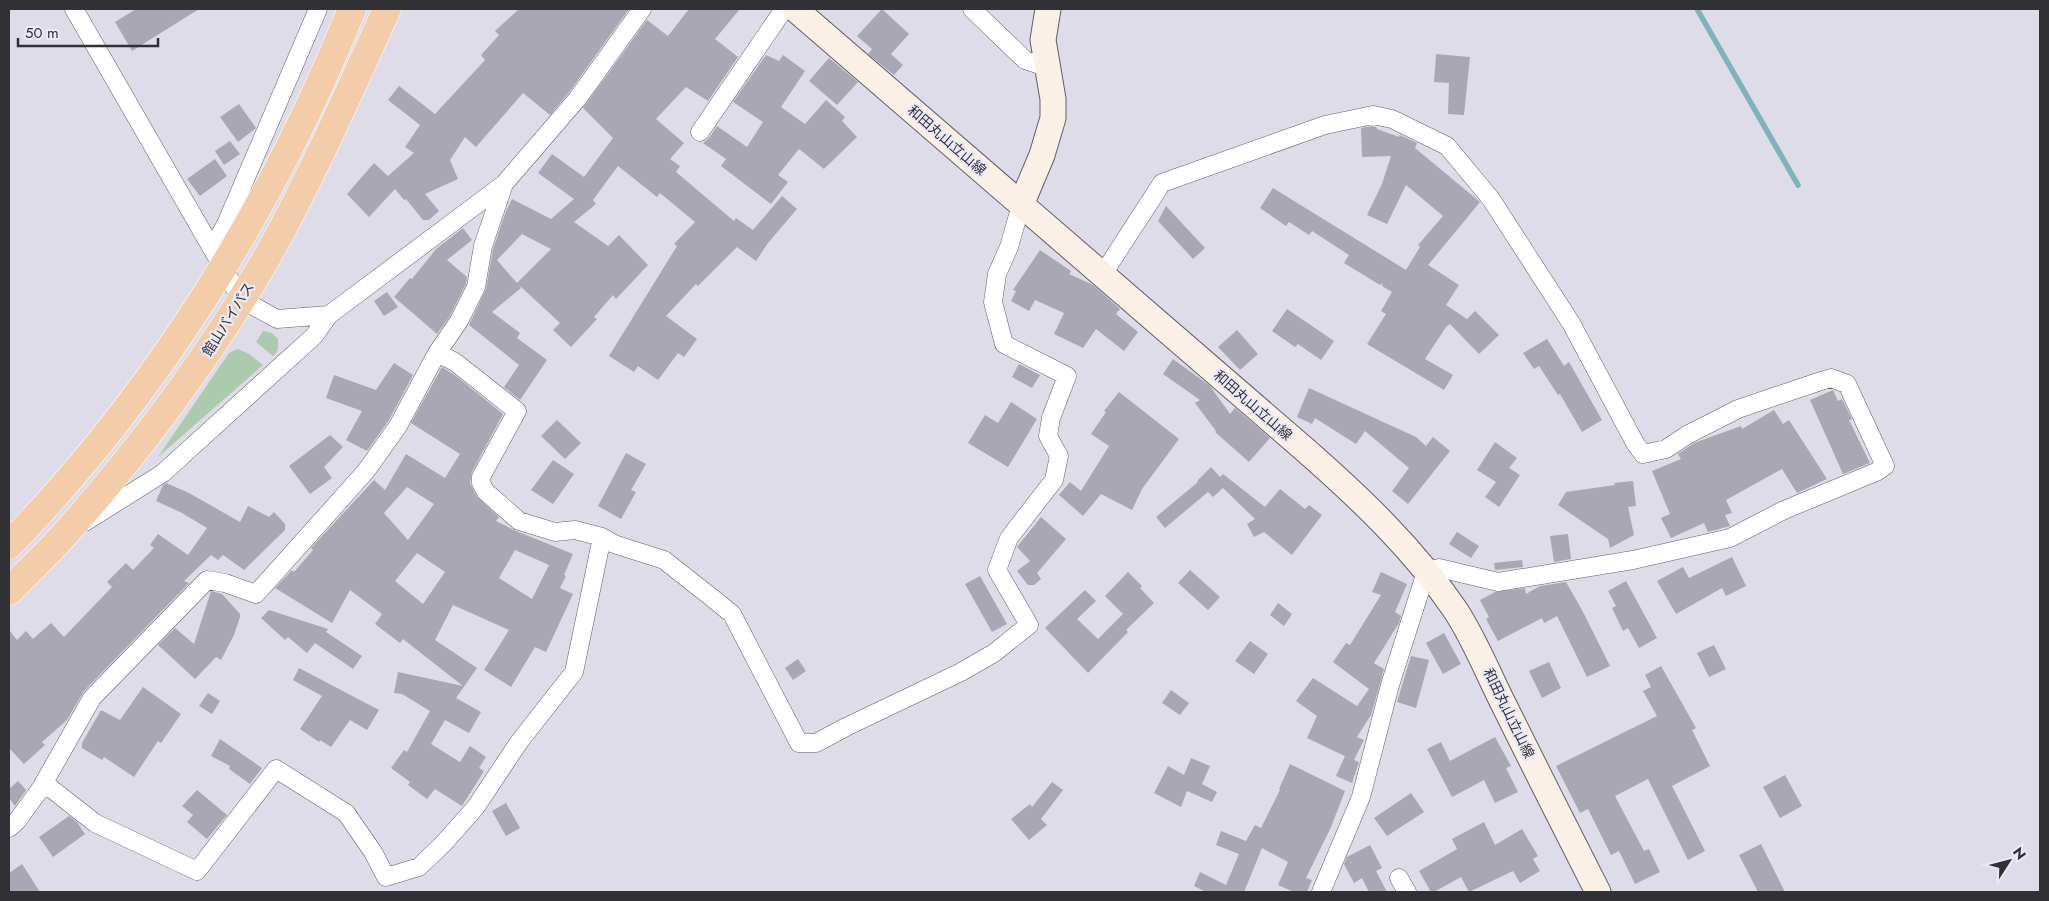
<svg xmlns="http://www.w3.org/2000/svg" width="2049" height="901" viewBox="0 0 2049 901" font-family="Jost,'Noto Sans JP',sans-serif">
	<rect width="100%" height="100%" fill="#dedce8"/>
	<path fill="#accaae" d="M263,331L272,333L278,339V350L273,356L256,342Z
		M238,349L249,354L263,365L158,457L229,353Z"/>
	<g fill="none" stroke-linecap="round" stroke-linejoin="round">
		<path stroke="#7fb3bc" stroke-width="5.5" d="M1697,9L1798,185"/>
	</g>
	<path fill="#a8a7b3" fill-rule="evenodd" d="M136,9H199L132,51L115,22Z
		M519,9H629L570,91L550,115L523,93L476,147L465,137L450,160L458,179L425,194L439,211L429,220H423L406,199L404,200L395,189L369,217L347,194L374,163L388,176L414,153L405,147L420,125L388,100L399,86L435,114L485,60L481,55L499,35L495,31Z
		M689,9H740L715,39L738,57L708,101L686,87L656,119L684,143L670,159L680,166L676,172L734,221L736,218L753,230L782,196L797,209L768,243L756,261L737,247L698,286L696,284L666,316L697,339L684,357L678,353L658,380L638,366L634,372L609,356L677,246L674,244L695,222L660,193L657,197L618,166L593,200L596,204L574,222L608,246L619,235L648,265L616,299L613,295L594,317L597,319L571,347L553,330L560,323L519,285L521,288L492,312L520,333L517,338L547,360L520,400L504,387L519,365L469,325L486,289L493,249L506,211L512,199L551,219L574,199L538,173L552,154L584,177L613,138L583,108L647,20L668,36ZM522,234L551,249L517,283L497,260Z
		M882,9L909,34L891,54L903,65L894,75L868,54L872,49L857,36Z
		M1436,54L1470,57L1464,115L1448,114L1449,83L1434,82Z
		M766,55L779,61L783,55L805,71L781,107L805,124L826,100L845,117L842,121L857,137L824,169L799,149L778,175L788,182L771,204L721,166L726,159L703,143L709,138L717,126L747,147L763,122L733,102Z
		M829,58L858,82L837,105L809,81Z
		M239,104L256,128L238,142L220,117Z
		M1373,126L1376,127L1377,129L1399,137L1400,135L1417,143L1415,148L1480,202L1428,265L1459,285L1446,305L1467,319L1475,311L1499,335L1479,354L1450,324L1446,327L1425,359L1453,375L1444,390L1367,344L1386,314L1381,311L1392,292L1382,286L1383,283L1380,285L1344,263L1349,255L1312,231L1309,235L1289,222L1286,226L1260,208L1273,188L1406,270L1420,247L1418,245L1443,216L1406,185L1387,224L1367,215L1382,184L1391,156L1362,157L1361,128Z
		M230,141L240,154L224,165L215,151Z
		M215,159L227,176L200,196L187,179Z
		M1166,206L1205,248L1193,259L1158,221Z
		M463,228L472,240L447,260L467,277L466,284L450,316L437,334L394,297L410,278L412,279L436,249Z
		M1040,250L1071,271L1069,274L1093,285L1120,309L1116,314L1138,332L1124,351L1096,329L1083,348L1054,334L1064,313L1035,300L1029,311L1011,301L1016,291L1013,290Z
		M387,292L398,307L384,316L374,301Z
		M1287,309L1334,341L1321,360L1298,344L1295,347L1272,331Z
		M1237,330L1258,354L1240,370L1218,347Z
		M1547,339L1564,366L1569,362L1602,420L1582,432L1560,394L1558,395L1539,366L1534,369L1523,353Z
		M1173,359L1210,386L1230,414L1235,408L1270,438L1249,462L1215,432L1216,431L1195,403L1200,400L1163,374Z
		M394,363L413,375L389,420L367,451L346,440L362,411L326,398L334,375L376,390Z
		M1019,364L1040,375L1032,388L1012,377Z
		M442,367L456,376L503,414L472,472L470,483L477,497L499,517L496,521L516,531L573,554L564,575L566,576L560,588L573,594L546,652L535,647L511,687L484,670L509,630L453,605L435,640L477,668L456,698L481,712L469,733L445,720L431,744L460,762L470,746L486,757L479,768L484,771L462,806L435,789L427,799L408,785L410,782L391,768L404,750L407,752L430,711L402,694L394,693L398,672L463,686L403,639L400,643L375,624L382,614L350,590L332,623L275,588L292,570L294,572L313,550L311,548L374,480L385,490L406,454L445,478L460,454L411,423ZM407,487L434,504L408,540L384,513ZM515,550L549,565L532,599L499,578ZM417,553L445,572L423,604L395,581Z
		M1309,388L1416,437L1426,446L1433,437L1450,451L1408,504L1392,491L1409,468L1365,431L1356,444L1315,418L1312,424L1297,417Z
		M1833,390L1838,401L1842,399L1852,419L1849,420L1870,463L1843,474L1810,400Z
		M1119,392L1179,439L1142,489L1132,510L1101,494L1083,516L1059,495L1070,482L1081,491L1109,446L1091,434L1106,412L1104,411Z
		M1011,402L1037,419L1008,467L968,443L985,415L998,423Z
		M1774,410L1783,424L1789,420L1827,479L1797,493L1782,469L1726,500L1732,513L1725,515L1730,526L1708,532L1704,523L1671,538L1661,518L1670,514L1652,471L1681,459L1678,454L1694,443L1741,426L1742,429Z
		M557,420L581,443L565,459L541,436Z
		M330,435L343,447L324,467L332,478L310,494L289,466Z
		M1495,442L1517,458L1509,468L1520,475L1499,507L1485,497L1496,482L1477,470Z
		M626,453L646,464L631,490L636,492L621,519L598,506Z
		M553,460L574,474L553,504L531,490Z
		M1211,467L1220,477L1223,474L1265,507L1280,489L1305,509L1309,505L1322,515L1292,555L1264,532L1254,537L1247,524L1255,519L1223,488L1213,497L1208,492L1165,528L1156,517L1198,482L1197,481Z
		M1633,481L1636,506L1628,507L1634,535L1610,548L1608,539L1558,505L1566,492L1615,485L1614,483Z
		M166,483L189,493L240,522L248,506L269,517L274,512L285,524V530L244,570L223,555L218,560L211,555L184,581L189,583L84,691L67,720L42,742L45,745L24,764L9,748V630L17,640L26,631L33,639L51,623L64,637L112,587L107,582L126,563L133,570L154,548L150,545L158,534L188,555L207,528L182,513L156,501L163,485Z
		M1041,517L1066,539L1037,573L1041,579L1034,585H1028L1017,571L1030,561L1017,547Z
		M1457,532L1479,546L1471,558L1449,544Z
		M1568,534L1571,559L1554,562L1550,536Z
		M1732,557L1746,586L1726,596L1722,588L1676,614L1657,581L1683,567L1689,578Z
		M1522,560L1523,567L1495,570L1494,563Z
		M1190,570L1220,597L1208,610L1178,583Z
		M1128,572L1142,586L1140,588L1154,603L1126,630L1128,632L1088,673L1045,628L1085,590L1096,601L1077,619L1098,639L1123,614L1105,596Z
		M1381,572L1407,584L1395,612L1401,616L1399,623L1374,663L1384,669L1371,715L1357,737L1364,740L1354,760L1359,762L1352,783L1336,776L1345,756L1353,760L1307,738L1317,716L1296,701L1313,678L1357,706L1369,689L1333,662L1346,643L1350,645L1381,595L1372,592Z
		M980,576L1007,624L992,632L965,584Z
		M1626,581L1657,638L1639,648L1628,628L1623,631L1612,608L1616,606L1608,591Z
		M1566,582L1582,610L1610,666L1587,677L1557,616L1544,623L1542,618L1498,641L1486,619L1489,617L1480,600L1495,592L1525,588L1526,594L1540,586Z
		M211,591L222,594L240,614V617L234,635L221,660L216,657L195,679L158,645L175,628L194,644Z
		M1278,603L1292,614L1284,626L1270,615Z
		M269,610L328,629L326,632L362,656L353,669L315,643L307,653L288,637L285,640L261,618Z
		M1444,633L1461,664L1443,674L1426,643Z
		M1250,641L1268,654L1254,674L1235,661Z
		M1714,645L1726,669L1709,677L1697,653Z
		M1411,656L1429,660L1416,708L1397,702Z
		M798,659L806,671L793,680L785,668Z
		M1549,662L1561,688L1542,698L1529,671Z
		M1661,666L1696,728L1692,730L1710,766L1672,786L1705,851L1688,860L1648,779L1615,796L1644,851L1649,849L1660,872L1635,884L1619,851L1611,855L1588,809L1580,813L1556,766L1657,716L1643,691L1651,687L1645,675Z
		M299,668L379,710L367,730L350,720L331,747L320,740L319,742L300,729L322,696L293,680Z
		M143,687L181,714L161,743L158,741L134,777L104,757L102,760L82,748V743L101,710L120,720Z
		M1171,690L1189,703L1180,715L1162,703Z
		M208,693L220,701L212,714L199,706Z
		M1495,737L1511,766L1506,768L1518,792L1495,803L1484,780L1452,797L1427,749L1441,742L1450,761Z
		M220,739L262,768L250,784L229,769L230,766L211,756Z
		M1191,758L1210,766L1202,784L1217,792L1212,802L1187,791L1181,807L1154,793L1168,766L1184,775Z
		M1290,764L1345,791L1331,827L1306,878L1312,880L1307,892H1294L1278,885L1288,862L1262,848L1244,892H1206L1194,886L1200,872L1226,885L1239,854L1216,845L1221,831L1246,841L1255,825L1261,828L1280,790L1279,789Z
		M1785,775L1802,806L1780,818L1763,787Z
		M18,781L26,790L15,806L9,798V789Z
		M1052,782L1063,790L1041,819L1047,825L1029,840L1011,819L1030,804L1032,807Z
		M197,790L227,815L207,839L187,822L193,815L182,806Z
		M1411,793L1424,812L1387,836L1374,818Z
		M506,803L520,828L506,836L492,811Z
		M69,816L77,822L85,834L53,857L39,837Z
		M1484,822L1495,845L1522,829L1538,856L1533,859L1540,871L1520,883L1513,871L1469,892L1461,877L1434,892H1431L1419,871L1457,849L1452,839Z
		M1761,844L1785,892H1758L1739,855Z
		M1370,845L1382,868L1376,871L1387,892H1369L1362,878L1354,883L1344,864L1347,857Z
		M22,864L40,892H9V873Z"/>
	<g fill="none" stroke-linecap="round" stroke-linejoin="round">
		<g stroke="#605e69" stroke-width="19">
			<path id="street" d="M74,9L241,299L277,319L329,315L504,184L578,98L642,9
				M972,9L1025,60L1046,67
				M700,132L784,9
				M213,248L226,224L318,9
				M1103,274L1162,183L1325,125L1373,115L1392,119L1447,146L1491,199L1571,323L1635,443L1643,454L1666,449L1687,435L1738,409L1818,382L1831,378L1847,384L1885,466L1876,472L1784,510L1730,538L1633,560L1498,582L1439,568L1426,572L1390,685L1361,797L1321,892
				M437,353L455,362L517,411L481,477V483L486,492L519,521L555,532L575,530L602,537L614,544L664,560L711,597L732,614L799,743H816L846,727L961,672L994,653L1029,625L997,570L1009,538L1054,480L1059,456L1048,436L1051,418L1067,376L1004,344L993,302L997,274L1009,247L1021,205
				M85,522L163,473L314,336L329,315
				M44,783L95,823L197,871L276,769L346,813L373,852L386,877L419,867L444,843L475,808L519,742L574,672L602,537
				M9,828L17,821L41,788L92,698L207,580L225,583L256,594L366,471L398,426L437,353L459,321L476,287L483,246L504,184
				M1399,878L1407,892"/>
		</g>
		<g stroke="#605e69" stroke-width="27">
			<path id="secondary" d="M795,9L1303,448C1359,497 1414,549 1456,611C1476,642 1489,676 1506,709C1536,770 1567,831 1598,892
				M1021,205L1042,155L1053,118V99L1043,40L1048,9"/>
		</g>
		<g stroke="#fff" stroke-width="29">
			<path id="highway" d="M9,545C158,392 272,207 352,9
				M9,591C27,572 47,554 65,534C142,447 213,352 271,250C314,172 350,90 387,9"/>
		</g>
		<use href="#street" stroke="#fff" stroke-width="18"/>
		<use href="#secondary" stroke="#fbf0e6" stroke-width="25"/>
		<use href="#highway" stroke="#f3ccaa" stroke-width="28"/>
	</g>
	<g text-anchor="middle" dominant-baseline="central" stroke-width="4.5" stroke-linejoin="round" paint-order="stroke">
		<g font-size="14" fill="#313035" stroke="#ebe9f6">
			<text transform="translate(947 140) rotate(41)">和田丸山立山線</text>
			<text transform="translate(228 319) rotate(-58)">館山バイパス</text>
			<text transform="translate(1253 405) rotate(41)">和田丸山立山線</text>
			<text transform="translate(1509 713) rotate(64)">和田丸山立山線</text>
		</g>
	</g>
	<rect width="2049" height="901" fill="none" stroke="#313035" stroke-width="20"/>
	<g transform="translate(2009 861) rotate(54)" stroke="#ebe9f6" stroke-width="4" paint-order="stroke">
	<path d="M0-4L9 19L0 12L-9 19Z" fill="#313035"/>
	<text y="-8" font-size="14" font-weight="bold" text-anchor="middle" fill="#313035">N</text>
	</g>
	<path d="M18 38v8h140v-8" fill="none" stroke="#313035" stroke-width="2.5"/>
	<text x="25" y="38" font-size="15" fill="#313035" stroke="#ebe9f6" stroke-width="4" paint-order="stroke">50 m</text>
</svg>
